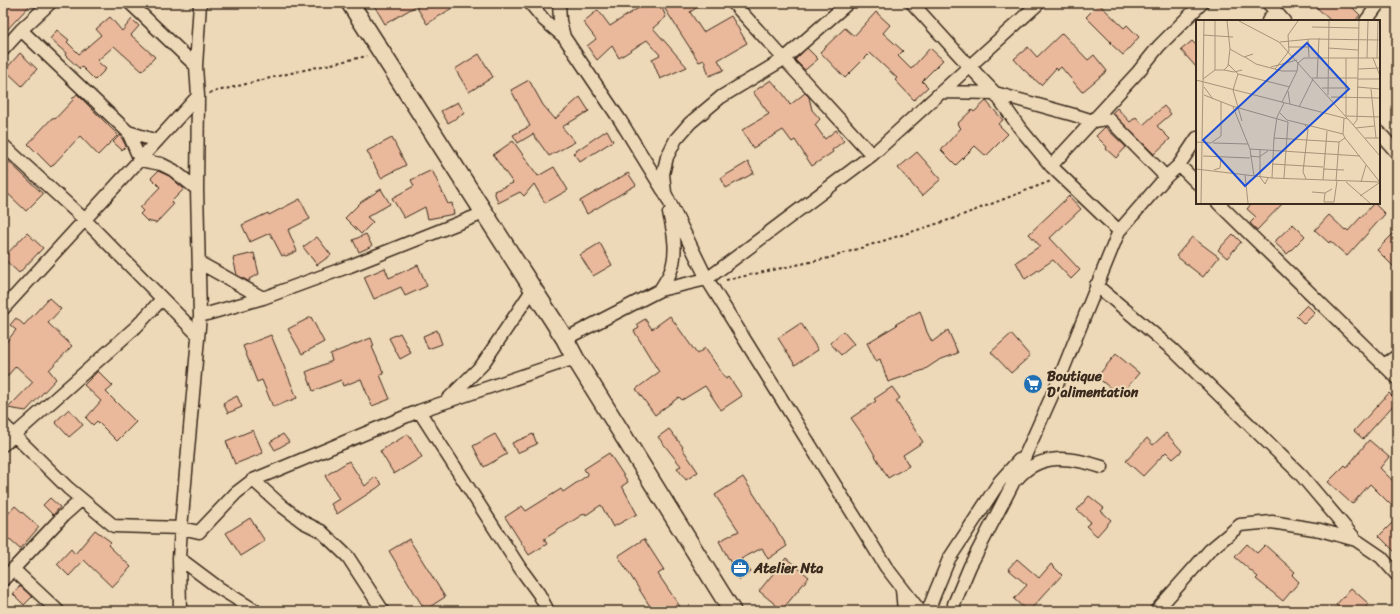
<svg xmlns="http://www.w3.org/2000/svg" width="1400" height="614" viewBox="0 0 1400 614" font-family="Sriracha,sans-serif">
	<rect width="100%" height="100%" fill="#edd9b7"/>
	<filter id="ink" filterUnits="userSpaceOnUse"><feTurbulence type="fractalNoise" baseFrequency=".025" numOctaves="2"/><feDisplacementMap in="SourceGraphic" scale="8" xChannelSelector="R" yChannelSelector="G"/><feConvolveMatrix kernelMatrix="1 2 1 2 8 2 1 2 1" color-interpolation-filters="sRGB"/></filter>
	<g filter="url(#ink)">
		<path fill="#eab89b" stroke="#3b2a1e" d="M3,3H32L3,34Z
			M382,3H460L427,24L416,6L385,24L375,7Z
			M637,3H660L666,17L653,28L687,67L660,79L652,59L660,55L647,40L619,58L612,46L597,60L587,46L596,39L583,22L598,10L610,26L640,7Z
			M675,3H704L690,12L703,32L731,16L747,43L718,60L724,70L709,76L704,60L699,62L665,9Z
			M1312,3H1348L1360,15L1355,21H1331Z
			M1099,4L1124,28L1127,25L1139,37L1123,55L1110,43L1111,42L1086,17Z
			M876,12L890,25L883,33L903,51L898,56L911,69L930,48L943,60L922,81L928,87L914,100L895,80L897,78L870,53L845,78L820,52L845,28L854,36Z
			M110,17L122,31L132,19L139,26L131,35L155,57L142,71L114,46L97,61L106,69L95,80L82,67L80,69L65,55L66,53L50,39L57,30L69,40L67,42L79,54L101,35L96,29Z
			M1062,33L1088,60L1094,55L1107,71L1082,92L1061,67L1058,70L1056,68L1041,85L1023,69L1014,59L1028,47L1037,57Z
			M1192,41L1197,46V68L1181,50Z
			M807,48L818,59L805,70L795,60Z
			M20,53L37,69L22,86L5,70Z
			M479,54L493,77L469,92L455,69Z
			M529,80L543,105L555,119L580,97L589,111L562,127L575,142L549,156L533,134L518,143L513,135L530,126L511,90Z
			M771,80L784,95L790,105L805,93L809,97L812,110L820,119L815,125L825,139L836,130L844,141L832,150L833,152L812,166L795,140L792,142L783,130L753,148L742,130L769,114L753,92Z
			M77,94L118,135L98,155L80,136L51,167L28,144L52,118L55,119L73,100L72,99Z
			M986,101L1003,120L998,124L1008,134L986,156L975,146L956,165L941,150L961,128L957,124L972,110L974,112Z
			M458,102L465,113L448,123L441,111Z
			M1164,106L1171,114L1157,126L1170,139L1154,154L1112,113L1117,108L1130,122L1136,117L1143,125Z
			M1105,127L1126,147L1116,158L1106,149L1107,147L1096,136Z
			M607,130L613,141L580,162L573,153Z
			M120,135L126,146L122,150L113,142Z
			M392,138L406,165L381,178L367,151Z
			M513,141L538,176L554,167L568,190L545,203L534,184L524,196L520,192L498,203L494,191L513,183L493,155Z
			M917,152L941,179L922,196L898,168Z
			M3,156L43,194L26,211L3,189Z
			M748,162L754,173L726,188L721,178Z
			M432,170L448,204L452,203L454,214L428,219L425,207L404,218L392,198L414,186L411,180Z
			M158,171L169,176L184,189L171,202L173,205L156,223L147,221L140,214L143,211L140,208L160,187L151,178Z
			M628,173L636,185L587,214L580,201Z
			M381,189L390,204L367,217L373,222L361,234L345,218L361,202Z
			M1069,196L1081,209L1050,238L1080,270L1071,279L1053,260L1025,279L1016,262L1040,246L1029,234Z
			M300,199L310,219L288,230L297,251L286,256L284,255L282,256L270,233L250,242L242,225L268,213L269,215Z
			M1252,203H1283L1257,230L1250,223L1256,217L1247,209Z
			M1374,203L1385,214L1347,256L1330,241L1329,243L1315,230L1329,215L1345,230L1346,229L1348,231Z
			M1293,224L1305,236L1287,254L1274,242Z
			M1397,230V270L1377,250Z
			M27,233L43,248L19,273L3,258Z
			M366,234L372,246L359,252L353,240Z
			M1233,234L1241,242L1227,258L1218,250Z
			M317,237L331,255L317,265L303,247Z
			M1192,237L1219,257L1203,277L1176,256Z
			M600,243L612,265L593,276L580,255Z
			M254,253L259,274L249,279L250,281H248L237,275L233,258Z
			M418,265L427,286L405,296L401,287L374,299L364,277L385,268L389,278Z
			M49,298L61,309L48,323L72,346L49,370L56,379L26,411L8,408L33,382L16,366L3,381V346L16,330L10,325L16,318L24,325Z
			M1307,305L1315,313L1304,324L1296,316Z
			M920,311L927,332L932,342L948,330L958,353L939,360L924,370L888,382L880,359L876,361L867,343L897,325L896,324Z
			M670,316L697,354L705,348L726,379L729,377L742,396L721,410L705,386L682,400L679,397L655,415L636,389L659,372L634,331L639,328L637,324L645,319L652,329Z
			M311,317L324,342L302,354L288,329Z
			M801,323L818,350L795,365L778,338Z
			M437,330L442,344L428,349L423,336Z
			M843,331L854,344L841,355L830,343Z
			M400,333L411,353L400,359L389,338Z
			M1011,334L1030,356L1011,373L991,352Z
			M271,335L297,398L273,407L262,380L257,382L243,346Z
			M371,338L374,346L372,347L384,374L380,375L390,399L372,406L361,379L343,386L341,380L313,391L306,372L332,361L330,354Z
			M1116,354L1139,373L1120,396L1097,377Z
			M98,371L113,386L106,392L136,422L117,441L97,421L93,425L86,418L101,401L84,385Z
			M892,387L900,398L896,401L923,442L903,455L909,466L888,478L863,435L851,418L876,401L874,399Z
			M1389,393L1397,401L1363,439L1354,431Z
			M237,396L242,407L228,413L223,403Z
			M69,409L83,425L69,437L55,422Z
			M669,429L683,447L682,448L698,472L686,480L677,468L681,466L658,437Z
			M253,430L263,453L235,464L226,441Z
			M1166,433L1182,451L1173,459L1166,452L1143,476L1126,461L1147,438L1153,445Z
			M283,434L289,442L275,450L270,442Z
			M408,434L422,457L394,474L380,451Z
			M495,434L507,454L484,467L473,446Z
			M533,434L537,444L517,453L512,443Z
			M1369,440L1389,457L1380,468L1397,485V511L1370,484L1352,504L1328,482L1345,465L1347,467Z
			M609,453L628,482L622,486L637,514L613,527L601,505L586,515L585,513L544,539L547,544L529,555L505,517L522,506L526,511L561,489L563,492L588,475L584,469Z
			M349,461L365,486L375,477L382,484L377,488L337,514L331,504L339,499L325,476Z
			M743,477L787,546L768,559L762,548L741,559L751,572L739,580L733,572L735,571L719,541L739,531L715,495Z
			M1089,496L1104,508L1101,511L1111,520L1097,536L1086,526L1091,522L1077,510Z
			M50,498L60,507L53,515L43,505Z
			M15,506L39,527L20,549L3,534V519Z
			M250,518L265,541L241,556L226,533Z
			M1397,518V554L1379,536Z
			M95,530L111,542L108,545L131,567L112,587L84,560L69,576L57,564L71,549L75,554Z
			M409,539L445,597L425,610L389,551Z
			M644,539L664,570L658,574L683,611H653L618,556Z
			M1247,544L1257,553L1265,545L1295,572L1292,575L1299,582L1283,601L1256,579L1258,577L1235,557Z
			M786,558L809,577L782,610L759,591Z
			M1017,559L1039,578L1051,564L1062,575L1029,611H1027L1014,599L1027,585L1008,569Z
			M20,586L32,597L24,605L13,594Z
			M1351,588L1369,604L1362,611H1342L1336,605Z"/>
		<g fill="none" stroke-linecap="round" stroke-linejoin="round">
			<g stroke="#3b2a1e" stroke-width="15">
				<path id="minor" d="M130,3L196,66
					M530,3L544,20L564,37L620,120L663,190
					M559,3L560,21L564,37
					M733,3L872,155
					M848,3L784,59L721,97L690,123L676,139L667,157L663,174L665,193L707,279L886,567L920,611
					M912,3L969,66L995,93L1019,127L1051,166L1119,231
					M1268,3L1284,21
					M1268,21L1275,10
					M1366,21L1379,3
					M21,30L128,132L140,160L161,164L173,170L197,189
					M3,50L21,30L50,3
					M942,92L995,93L1074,115L1093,121L1106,119L1110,120L1166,177
					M128,132L157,141
					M1379,132L1397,153
					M3,145L85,220L198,335
					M1179,165L1197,183
					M1051,166L1138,72L1159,46L1202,3
					M1218,203L1397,378
					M200,263L263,298
					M1096,285L1173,350L1301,475L1356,540
					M660,290C663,285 667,279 670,273C678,254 674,233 669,213
					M3,309L198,96
					M200,316L263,298L350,266L484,213
					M565,339L660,290L707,279L872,155L1039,3
					M1384,365L1397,356
					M447,400L482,365L533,289
					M419,411L520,568L539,594L548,611
					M3,424L68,488L114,526L181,528L199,532L236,493L253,480L419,411L575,358
					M3,445L137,326L162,299
					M1017,479C1040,452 1071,457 1102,467
					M253,480L282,506L303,522L321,531L348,557L383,611
					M179,558L219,588L256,611
					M13,569L58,611
					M3,580L63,516L81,500
					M902,589L904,611
					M180,611L179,558L181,528L200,316L197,189L198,96L196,66L200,3
					M928,611L935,593L949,559L1000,481L1019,460
					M954,611V604L970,566L1012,485L1058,382L1119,231L1166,177L1179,165L1197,138
					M1156,611L1210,550L1240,525L1272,522L1320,530L1356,540L1381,557L1397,575"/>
			</g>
			<g stroke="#3b2a1e" stroke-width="20">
				<path id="secondary" d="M350,3L565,339L575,358L732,611"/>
			</g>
			<path stroke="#3b2a1e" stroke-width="2" stroke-dasharray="3 3" stroke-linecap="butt" d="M209,93L291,73L367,56
				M726,280L829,258L952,219L1051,181"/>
			<use href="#minor" stroke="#edd9b7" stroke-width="12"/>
			<use href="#secondary" stroke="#edd9b7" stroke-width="17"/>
		</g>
	</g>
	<defs>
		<g id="supermarket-disc" transform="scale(1)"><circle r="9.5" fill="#1f6fb2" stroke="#edd9b7"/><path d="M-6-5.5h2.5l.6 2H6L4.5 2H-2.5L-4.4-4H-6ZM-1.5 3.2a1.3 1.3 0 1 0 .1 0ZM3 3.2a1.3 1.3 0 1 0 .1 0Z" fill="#fff"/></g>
		<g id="office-disc" transform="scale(1)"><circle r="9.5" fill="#1f6fb2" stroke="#edd9b7"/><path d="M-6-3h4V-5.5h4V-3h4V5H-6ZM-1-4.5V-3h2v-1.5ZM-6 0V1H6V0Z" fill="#fff"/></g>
	</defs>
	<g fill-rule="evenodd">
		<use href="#supermarket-disc" x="1033" y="384"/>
		<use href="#office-disc" x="740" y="568"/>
	</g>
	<g text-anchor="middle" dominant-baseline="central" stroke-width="4" stroke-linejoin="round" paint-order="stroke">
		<g font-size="14" font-weight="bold" fill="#3b2a1e" stroke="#edd9b7" text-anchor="start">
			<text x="1047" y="376">Boutique<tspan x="1047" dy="16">D'alimentation</tspan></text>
			<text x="754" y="568">Atelier Nta</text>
		</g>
	</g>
	<g transform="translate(1196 20)">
		<rect width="184" height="184" fill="#edd9b7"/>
		<path fill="none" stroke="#a6937a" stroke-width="1" d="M43,1L83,22L151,98M116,7L163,8M7,15L37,17M112,19L113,37M84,22L115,19L184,20M92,27H113M132,28L162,30M34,29L48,37L57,34M49,37L60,44L86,51H101M150,38V96L184,97M171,38L172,1M177,38L184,56M181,38L182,1M32,44L42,54L37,70L46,101M75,47L101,40M79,49L93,31L92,15L102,1M162,49L184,48M19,50H28L32,46L34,29L31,1M28,50L38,52L46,50M42,54L94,67M116,58H161M121,58L123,18M7,59L19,50V1M161,59H184M0,60L152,99L184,136M8,67L17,79M161,67L184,69M126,68H150M175,69L180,118M92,71L94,84M8,75L36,86L92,102L88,158M132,75L133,1M135,77L184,78M86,82L101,51L102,43L108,38H184M37,87L54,129L58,156M103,87L117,59M84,93L91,100L147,114L148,98M109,105L112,109L107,152L110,159M157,105L161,100L163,1M160,108L178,106M78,118L143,122L149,118L147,114M149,118L183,161M169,118H184M0,122L15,123L25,116V82M17,123L52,124M54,129L164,136M64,129V157L69,164L72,158M7,136L54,138M54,136L63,137L72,131M76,144L127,147M0,149L76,158L184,162M127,149L148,150M18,150L24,148L25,138M49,155L52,183M76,158L78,118L81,97L88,83M127,160L131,111M140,161L143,122M150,162L174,183M165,162L170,145M136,169L129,173L128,182H138L141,161M116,172L129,173M164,176L183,163M5,183L8,1"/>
		<path fill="#1d4ed8" fill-opacity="0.15" stroke="#1d4ed8" stroke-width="2" d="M111,23L153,69L49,166L7,120Z"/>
		<rect width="184" height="184" fill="none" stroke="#3b2a1e" stroke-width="2"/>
	</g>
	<rect width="1400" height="614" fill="none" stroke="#edd9b7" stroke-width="16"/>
	<rect x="8" y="8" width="1384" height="598" fill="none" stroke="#3b2a1e" stroke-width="1.5" filter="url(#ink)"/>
</svg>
